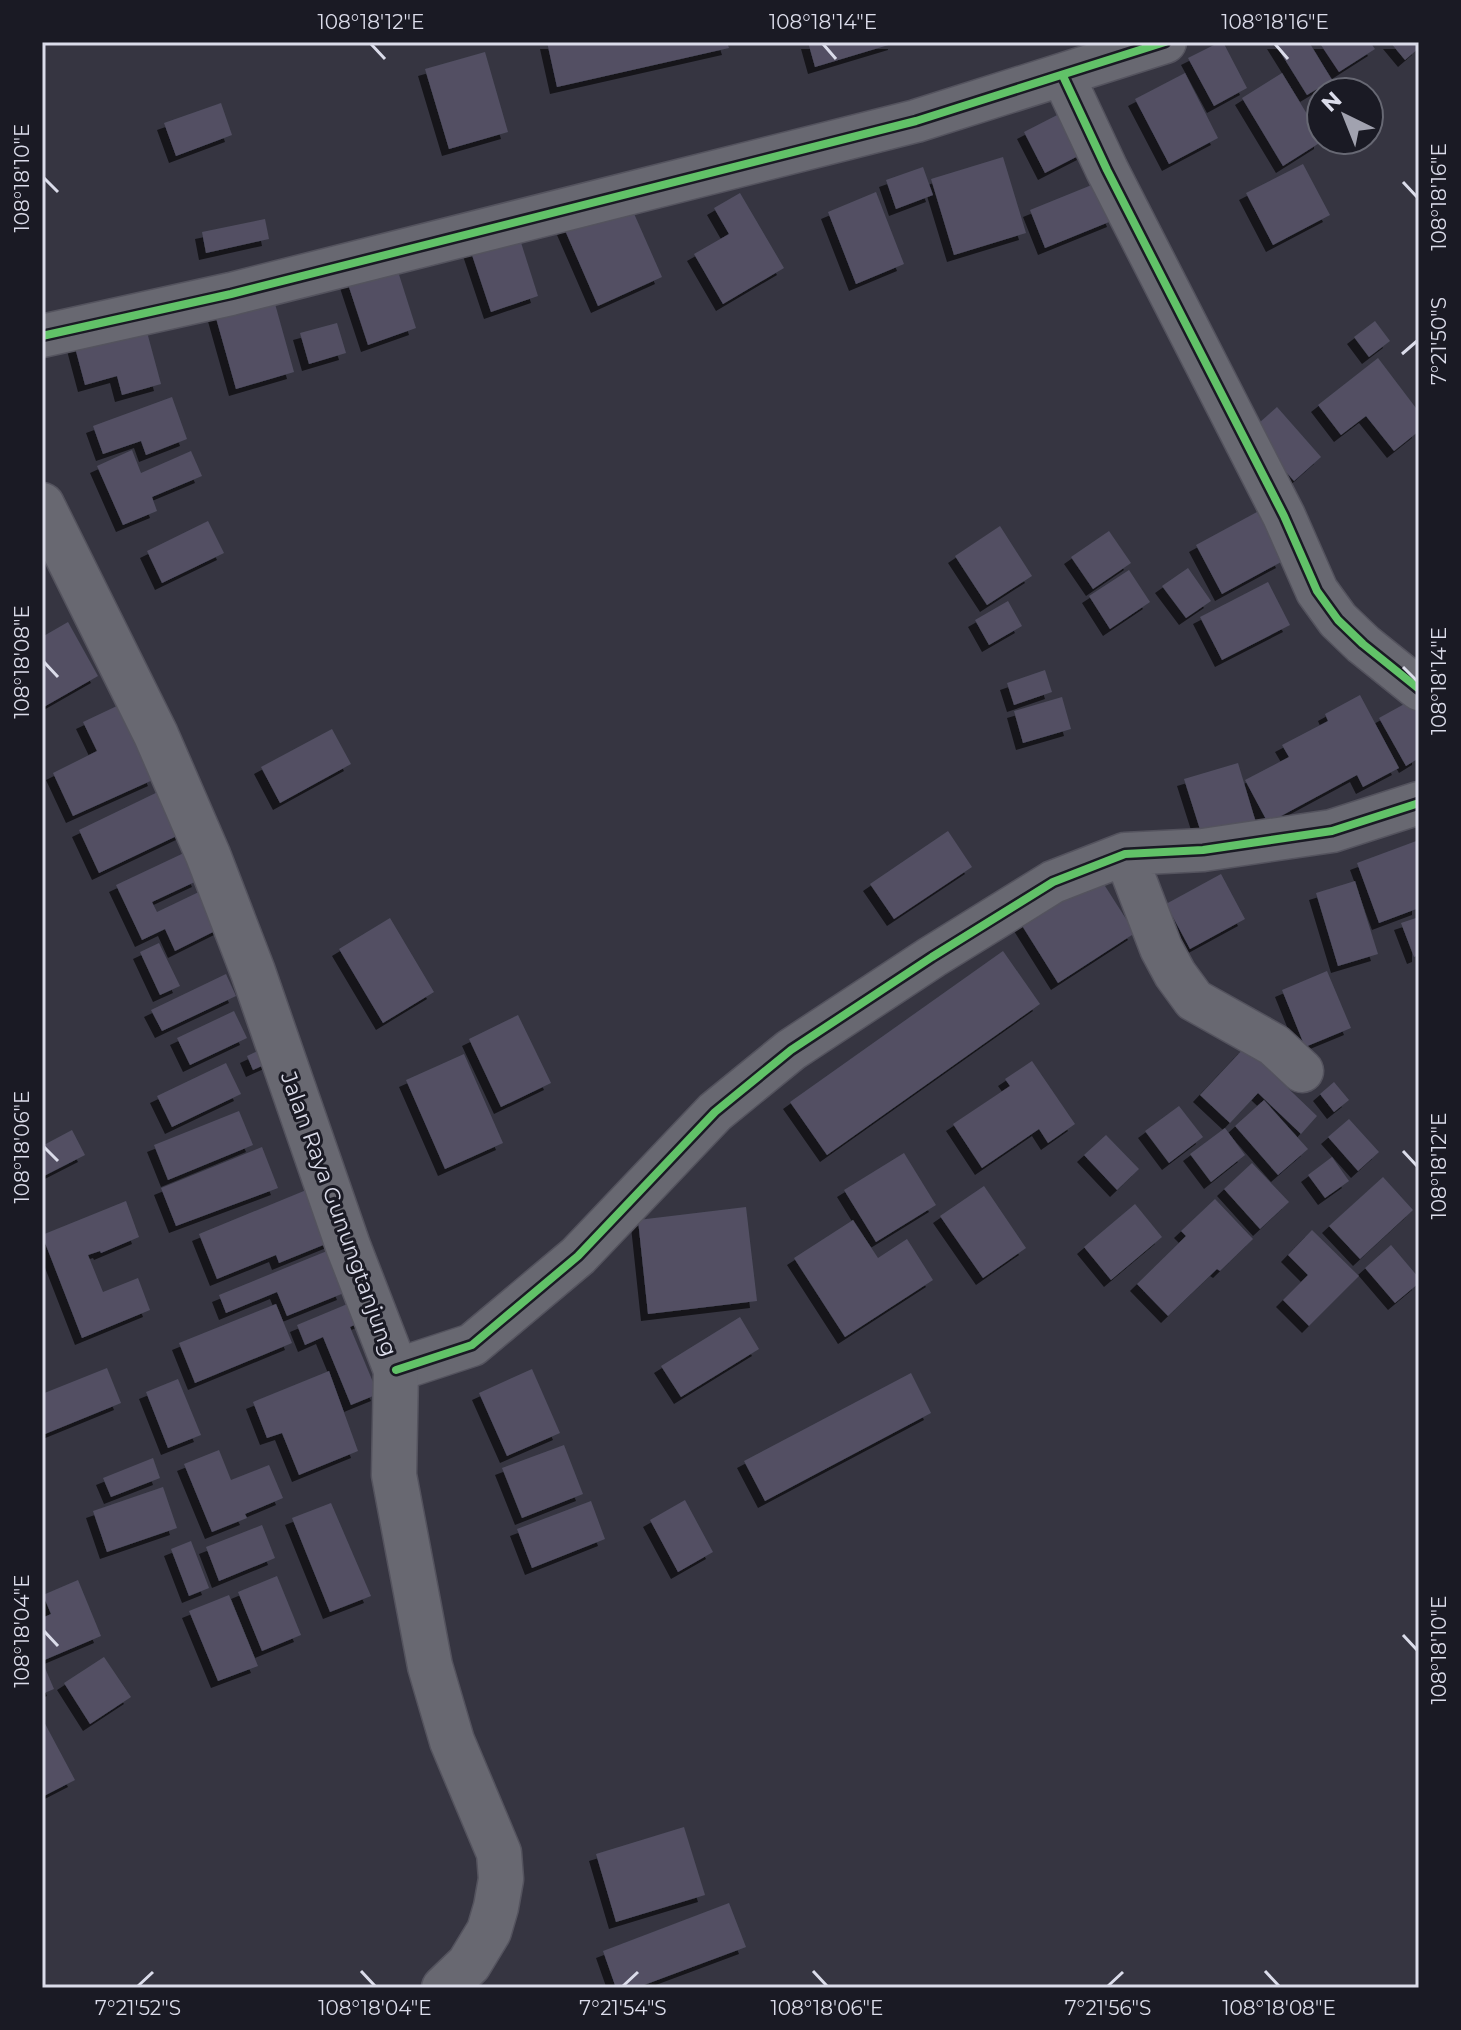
<svg xmlns="http://www.w3.org/2000/svg" width="1461" height="2030" viewBox="0 0 1461 2030" font-family="Montserrat,sans-serif">
	<defs>
		<filter id="shadow"><feDropShadow dx="-7" dy="7" stdDeviation="0" flood-color="#0009"/></filter>
	</defs>
	<rect width="100%" height="100%" fill="#363541"/>
	<path fill="#525063" filter="url(#shadow)" d="M547,42H727L729,48L557,87Z
		M808,42H895V43L815,67Z
		M1220,42H1223L1247,88L1214,106L1188,58Z
		M1274,42H1309L1332,80L1307,95Z
		M1319,42H1370L1375,49L1339,72Z
		M1390,42H1419V48L1405,60Z
		M485,52L508,132L449,149L425,69Z
		M1185,73L1218,138L1169,164L1135,99Z
		M1282,73L1321,137V142L1283,166L1242,98Z
		M221,103L232,135L176,156L164,123Z
		M1063,112L1084,153L1045,173L1024,132Z
		M1003,157L1026,233L954,255L931,179Z
		M1303,164L1330,215L1273,245L1246,193Z
		M923,167L933,195L896,209L886,180Z
		M1099,182L1114,220L1045,248L1030,210Z
		M876,192L904,264L856,284L828,212Z
		M740,193L784,268L723,304L694,254L729,234L714,208Z
		M628,200L662,277L598,306L564,228Z
		M265,219L269,239L206,253L202,232Z
		M517,230L538,296L491,312L469,246Z
		M395,262L416,328L368,345L346,278Z
		M272,293L294,372L236,389L214,311Z
		M144,321L161,384L122,395L117,376L85,385L73,340Z
		M1375,321L1390,341L1369,357L1354,337Z
		M337,323L346,353L309,364L300,333Z
		M1378,358L1419,412V431L1394,451L1366,416L1341,435L1318,405Z
		M172,397L187,439L146,455L141,441L103,454L93,426Z
		M1277,407L1321,457L1294,481L1250,431Z
		M132,450L141,473L191,451L202,476L152,497L157,511L123,525L97,466Z
		M1257,512L1283,561L1222,594L1196,545Z
		M208,521L224,553L162,583L147,551Z
		M1000,526L1032,576L987,605L955,556Z
		M1109,531L1131,563L1093,589L1071,557Z
		M1188,568L1211,601L1186,618L1162,586Z
		M1129,570L1150,602L1110,629L1089,596Z
		M1268,582L1290,625L1222,660L1200,617Z
		M1008,601L1022,626L989,645L975,620Z
		M68,622L98,676L42,708V637Z
		M1045,670L1052,692L1014,705L1007,683Z
		M1360,695L1399,768L1363,787L1357,775L1268,823L1245,780L1289,757L1282,745L1328,721L1325,714Z
		M1062,697L1071,729L1023,743L1014,711Z
		M1417,697L1419,702V758L1406,766L1379,718Z
		M119,705L155,779L73,816L53,773L97,751L83,722Z
		M332,729L351,764L280,803L261,767Z
		M1238,763L1257,826L1204,842L1184,779Z
		M164,789L185,832L99,873L79,830Z
		M948,831L972,867L894,919L870,884Z
		M1419,840V908L1379,923L1357,863Z
		M186,852L199,880L152,902L157,912L203,890L221,928L175,951L165,929L142,940L116,885Z
		M1221,874L1245,919L1190,949L1166,904Z
		M1098,875L1135,933L1058,983L1021,924Z
		M1355,881L1378,954L1338,966L1316,893Z
		M1419,917V955L1414,957L1401,923Z
		M390,918L434,992L383,1023L339,949Z
		M159,943L180,986L160,995L140,952Z
		M1003,951L1040,1004L827,1155L790,1102Z
		M1327,971L1351,1028L1305,1047L1282,990Z
		M226,974L236,996L162,1031L151,1010Z
		M234,1011L247,1038L190,1065L177,1038Z
		M518,1015L551,1083L501,1107L469,1039Z
		M266,1047L273,1061L253,1070L247,1056Z
		M1245,1047L1317,1116L1301,1134L1258,1093L1230,1123L1200,1095Z
		M464,1054L503,1143L445,1169L406,1080Z
		M1032,1061L1075,1124L1048,1143L1039,1129L982,1168L953,1124L1010,1086L1005,1079Z
		M226,1063L241,1094L172,1127L157,1096Z
		M1334,1082L1349,1100L1334,1112L1320,1094Z
		M1264,1100L1308,1149L1278,1175L1235,1126Z
		M1179,1106L1203,1137L1169,1163L1145,1131Z
		M239,1111L253,1145L168,1180L154,1145Z
		M1349,1119L1379,1152L1358,1171L1328,1137Z
		M1225,1128L1245,1155L1211,1182L1190,1154Z
		M72,1130L85,1155L42,1177V1146Z
		M1106,1135L1139,1169L1117,1190L1084,1155Z
		M262,1147L278,1188L176,1226L161,1188Z
		M904,1153L936,1205L876,1242L844,1190Z
		M1332,1157L1349,1181L1325,1198L1308,1175Z
		M1252,1163L1289,1202L1260,1229L1224,1189Z
		M1383,1177L1413,1210L1360,1259L1329,1226Z
		M316,1186L338,1239L279,1263L276,1255L217,1279L199,1234Z
		M984,1186L1026,1248L983,1278L940,1216Z
		M1215,1199L1253,1239L1220,1271L1217,1269L1168,1316L1137,1284L1186,1236L1181,1231Z
		M126,1201L139,1237L101,1253L100,1251L88,1255L103,1292L138,1278L150,1310L82,1338L42,1235Z
		M1135,1204L1162,1237L1111,1280L1084,1247Z
		M746,1207L757,1301L648,1314L638,1220Z
		M853,1220L878,1258L907,1239L933,1280L845,1337L794,1258Z
		M1312,1230L1359,1276L1309,1326L1283,1300L1308,1275L1288,1255Z
		M1391,1245L1419,1278V1283L1395,1303L1365,1268Z
		M327,1251L344,1293L287,1316L277,1292L226,1313L219,1295Z
		M357,1300L365,1320L350,1327L378,1394L351,1405L323,1337L305,1345L297,1325Z
		M276,1304L292,1343L195,1383L179,1343Z
		M740,1317L759,1349L681,1397L661,1366Z
		M107,1368L121,1403L45,1434L42,1427V1394Z
		M532,1369L560,1433L507,1456L479,1393Z
		M329,1371L358,1451L299,1475L282,1433L267,1438L253,1402Z
		M911,1373L931,1413L765,1501L744,1461Z
		M178,1379L201,1435L168,1448L146,1392Z
		M564,1445L583,1494L522,1518L502,1468Z
		M219,1450L231,1480L269,1465L283,1498L245,1514L247,1518L212,1532L184,1464Z
		M153,1458L160,1478L111,1497L103,1478Z
		M163,1487L177,1528L107,1552L93,1511Z
		M685,1500L713,1552L678,1572L650,1520Z
		M591,1501L605,1539L532,1568L517,1529Z
		M331,1503L371,1596L330,1612L292,1518Z
		M262,1525L275,1558L219,1581L206,1547Z
		M191,1541L209,1588L189,1596L171,1549Z
		M277,1576L301,1635L262,1651L238,1592Z
		M78,1580L101,1636L42,1661V1618L51,1614L43,1595Z
		M229,1595L258,1666L218,1681L189,1611Z
		M104,1657L131,1697L90,1724L64,1683Z
		M45,1668L54,1689L42,1694V1670Z
		M42,1718L75,1780L42,1797Z
		M684,1827L705,1895L616,1922L596,1854Z
		M729,1903L746,1947L636,1988H616L603,1951Z"/>
	<g fill="none" stroke-linecap="round" stroke-linejoin="round">
		<g stroke="#54535e" stroke-width="45">
			<path id="street" d="M1063,76L1107,170L1284,516L1317,591L1338,620L1363,644L1419,689
				M42,336L231,294L916,121L1165,42
				M1125,854L1161,948L1175,974L1194,1000L1274,1045L1302,1071
				M396,1370L472,1345L578,1256L715,1112L791,1050L932,957L1053,882L1125,854L1203,850L1332,831L1419,803"/>
		</g>
		<g stroke="#54535e" stroke-width="47">
			<path id="secondary" d="M42,505L156,735L208,855L253,972L348,1246L396,1370L394,1475L430,1666L452,1741L499,1853L501,1879L496,1907L489,1931L469,1964L444,1988"/>
		</g>
		<use href="#street" stroke="#686871" stroke-width="42"/>
		<use href="#secondary" stroke="#686871" stroke-width="44"/>
		<g stroke="#1a1a24" stroke-width="13">
			<path id="cycleway" d="M1063,76L1107,170L1284,516L1317,591L1338,620L1363,644L1419,689
				M42,336L231,294L916,121L1165,42
				M396,1370L472,1345L578,1256L715,1112L791,1050L932,957L1053,882L1125,854L1203,850L1332,831L1419,803"/>
		</g>
		<use href="#cycleway" stroke="#61c268" stroke-width="8"/>
	</g>
	<path fill="none" stroke="#dbdcea" stroke-width="3" d="M371,44L385,59M823,44L836,59M1275,44L1288,59M44,178L58,192M1403,182L1417,197M1402,354L1417,341M44,662L58,677M1403,667L1417,681M44,1147L58,1161M1403,1151L1417,1166M44,1631L58,1646M1403,1635L1417,1650M361,1971L375,1986M813,1971L827,1986M1265,1971L1279,1986M138,1986L153,1972M623,1986L638,1972M1108,1986L1123,1972"/>
	<g text-anchor="middle" dominant-baseline="central" stroke-width="6" stroke-linejoin="round" paint-order="stroke">
		<g font-size="22" fill="#dbdcea" stroke="#1a1a24">
			<text transform="translate(339 1214) rotate(70)">Jalan Raya Gunungtanjung</text>
		</g>
	</g>
	<rect width="1461" height="2030" fill="none" stroke="#1a1a24" stroke-width="88"/>
	<g transform="translate(1345 116) rotate(317)"><circle r="38" fill="#1a1a24" stroke="#676873" stroke-width="2"/>
	<path d="M0-6L14 30L0 20L-14 30Z" fill="#a1a2af"/>
	<text y="-12" font-size="22" font-weight="bold" text-anchor="middle" fill="#dbdcea">N</text>
	</g>
	<rect x="44" y="44" width="1373" height="1942" fill="none" stroke="#dbdcea" stroke-width="3"/>
	<g font-size="20" text-anchor="middle" fill="#dbdcea">
		<text x="371" y="29">108°18'12"E</text>
		<text x="823" y="29">108°18'14"E</text>
		<text x="1275" y="29">108°18'16"E</text>
		<text transform="translate(22 178) rotate(-90)" y="7">108°18'10"E</text>
		<text transform="translate(1439 197) rotate(-90)" y="7">108°18'16"E</text>
		<text transform="translate(1439 341) rotate(-90)" y="7">7°21'50"S</text>
		<text transform="translate(22 662) rotate(-90)" y="7">108°18'08"E</text>
		<text transform="translate(1439 681) rotate(-90)" y="7">108°18'14"E</text>
		<text transform="translate(22 1147) rotate(-90)" y="7">108°18'06"E</text>
		<text transform="translate(1439 1166) rotate(-90)" y="7">108°18'12"E</text>
		<text transform="translate(22 1631) rotate(-90)" y="7">108°18'04"E</text>
		<text transform="translate(1439 1650) rotate(-90)" y="7">108°18'10"E</text>
		<text x="138" y="2015">7°21'52"S</text>
		<text x="375" y="2015">108°18'04"E</text>
		<text x="623" y="2015">7°21'54"S</text>
		<text x="827" y="2015">108°18'06"E</text>
		<text x="1108" y="2015">7°21'56"S</text>
		<text x="1279" y="2015">108°18'08"E</text>
	</g>
</svg>
